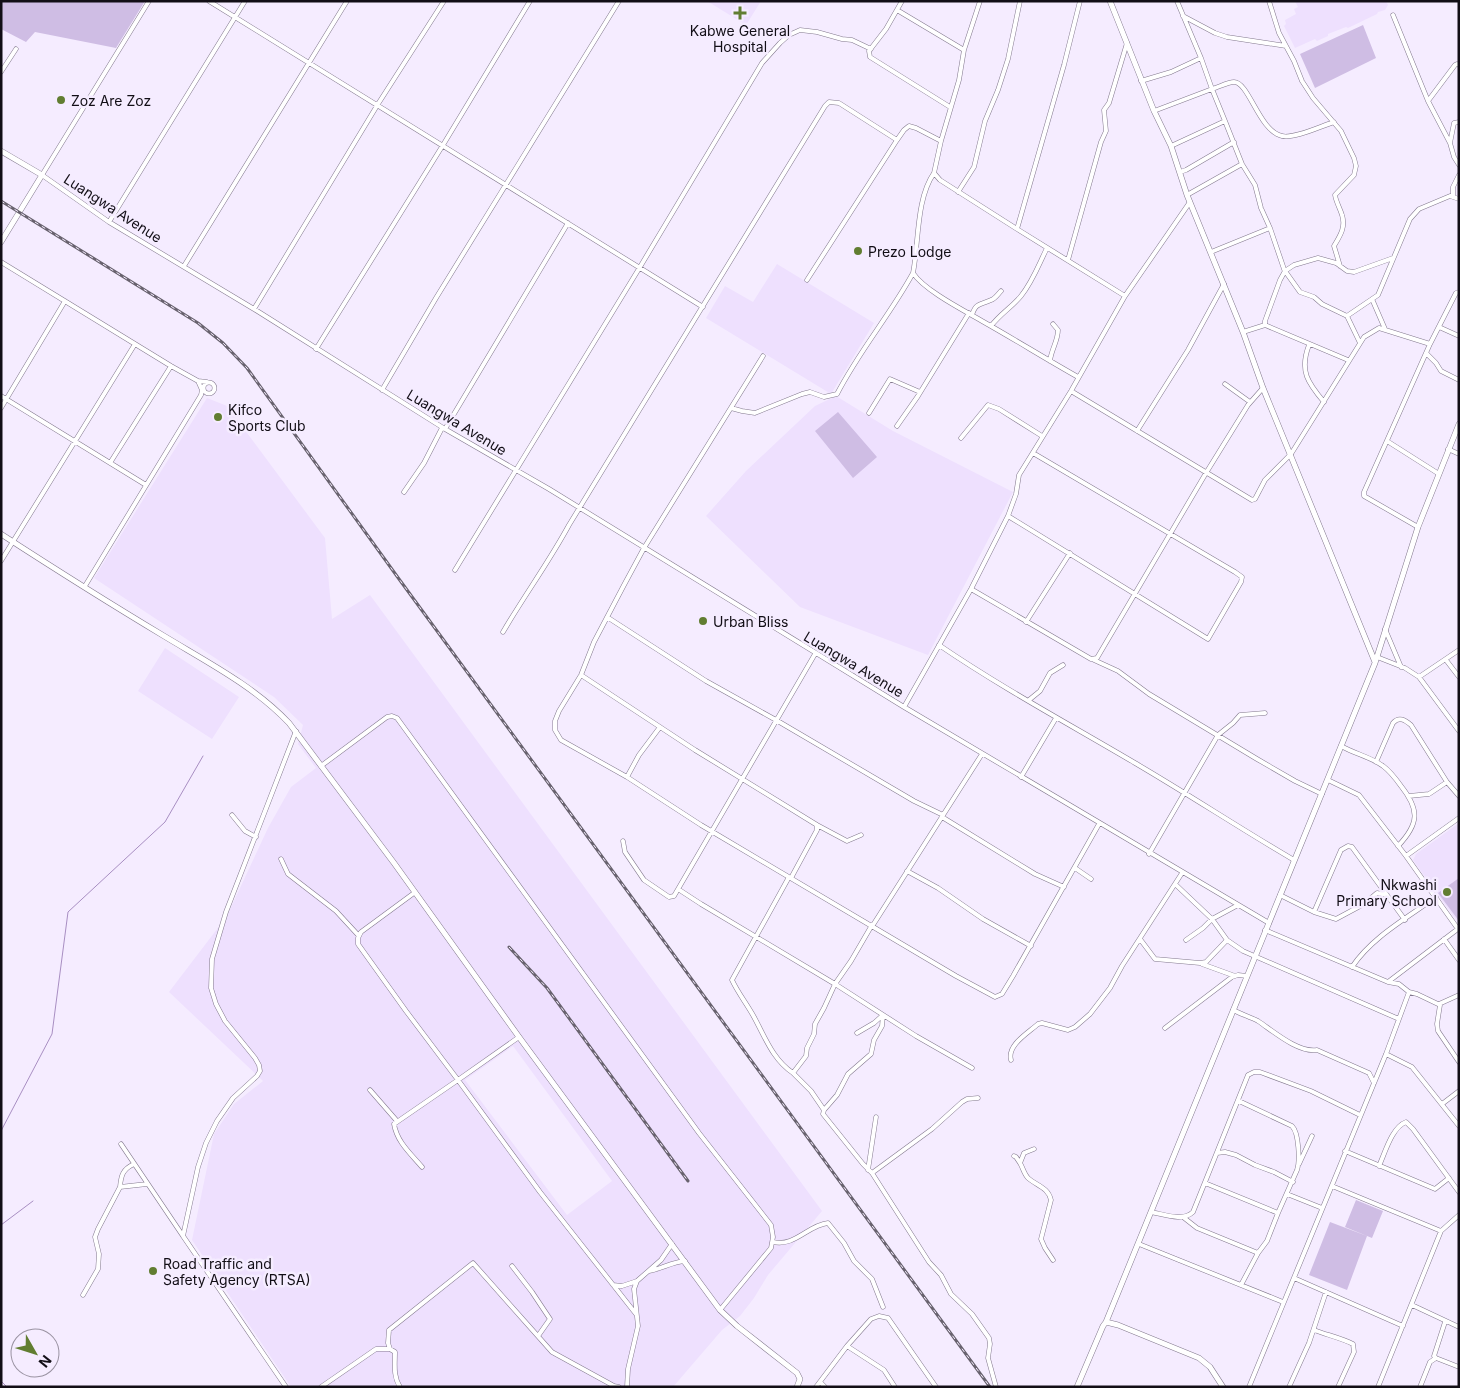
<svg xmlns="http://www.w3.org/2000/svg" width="1460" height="1388" viewBox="0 0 1460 1388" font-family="Inter,sans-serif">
	<rect width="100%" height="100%" fill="#f5ecff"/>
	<path fill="#eee0fe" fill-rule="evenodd" d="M707,1H761L746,25Z
		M1295,1H1386L1388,5L1385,10L1378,12L1377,14L1348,28L1346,27L1328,34V36L1317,41L1315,39L1295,48L1284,26L1286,24L1285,20L1296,14L1294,9L1298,7Z
		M777,264L874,323L831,394L706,318L725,286L753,302Z
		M836,396L893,431L1013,492L928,655L800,607L706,516L746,471L815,406Z
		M207,398L227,406L325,538L332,619L370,595L822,1211L768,1275L754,1298L740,1316L722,1330L673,1387H291L192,1240L214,1134L234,1104L263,1081L169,992L227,916L268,828L291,787L316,768L298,744L303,725L274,697L94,578ZM513,1046L612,1181L567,1215L465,1080Z
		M165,648L239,697L212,739L138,691Z
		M1459,823V924L1413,860L1416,854Z"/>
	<path fill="#cfbde4" d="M1,1H145L116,48L35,32L26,42L1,29Z
		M1363,25L1376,58L1315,88L1300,54Z
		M838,412L877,457L853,478L815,431Z
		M1459,878V921L1438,893Z
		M1356,1200L1383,1211L1372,1238L1345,1227Z
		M1330,1222L1367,1236L1347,1290L1309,1275Z"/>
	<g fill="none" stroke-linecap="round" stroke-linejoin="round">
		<path stroke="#a88ec2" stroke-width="1" d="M1,1131L52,1034L68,912L165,822L203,756
			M1,1225L33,1201
			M1,1381L7,1387"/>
		<g stroke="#83798e" stroke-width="5">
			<path id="street" d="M149,1L42,175L109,222L254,309L445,429L549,489L904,707L1269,923
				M209,1L703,307
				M902,1L886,29L869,51L870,57L950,107
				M980,1L964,50L959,80L941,141L934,173L940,180L1017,229
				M1080,1L1064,65L1017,229L1125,296
				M1177,1L1201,58
				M1269,1L1279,33L1294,61L1302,81L1313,98L1341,131L1354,158L1356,166L1354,175L1335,195C1336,202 1340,208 1342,215C1346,227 1340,236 1334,246L1340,266
				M897,10L964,50
				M1393,15L1428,101L1450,143L1454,157L1459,165
				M1183,16L1215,33L1227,37L1286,46
				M1,72L16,49
				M1141,81L1171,72L1201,58L1212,89C1219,87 1228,82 1234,82C1249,82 1259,131 1282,136C1294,139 1321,126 1334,122
				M1428,101L1455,65L1457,64L1459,65
				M1154,111L1212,89L1225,121
				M897,140L904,130L909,126L916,128L941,141
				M1450,143L1454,123L1459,122
				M1171,146L1225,121L1242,164L1255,185L1261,208L1270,228L1285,272
				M1180,172L1186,170L1234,142
				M934,173C916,199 919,242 913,273C924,290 963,310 982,321C1014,339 1046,359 1078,377
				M958,192L974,167L985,121L998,90L1008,59L1020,1
				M1187,195L1242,164
				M1453,196V187L1459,175
				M109,222L245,1
				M1211,252L1270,228
				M1068,260L1101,142L1106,131L1104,110L1109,103L1127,43
				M1,262L171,366L198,381L207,382
				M184,266L347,1
				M1285,271L1300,292L1314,297L1322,304L1347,316
				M1372,299L1385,329
				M254,309L378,104L444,1
				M972,315C976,302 981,305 991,300C995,299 998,294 1001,291
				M1265,325V321L1280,280L1285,271L1294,265L1318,258L1336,263L1347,271L1354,272L1393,258
				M991,326C1000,314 1012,307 1021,296C1033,281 1039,264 1047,248
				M1439,327L1459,336
				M1243,332L1265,325L1348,360
				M1360,343L1347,316L1378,295L1410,219L1419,209L1450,196L1459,199
				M1309,345C1299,371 1308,383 1324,402
				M316,349L443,145L530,1
				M1426,353L1436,363L1441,371L1459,380
				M763,356L644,548L624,585L594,642L581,675L559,711L555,721V730L561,740L627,777L701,825L956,976L995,997L1002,994L1013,976L1099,824
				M1050,361C1051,350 1058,341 1058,330L1053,324
				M203.5 388a5.5 5.5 0 1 1 11 0a5.5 5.5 0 1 1-11 0Z
				M1225,384L1250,402
				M382,390L436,298L619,1
				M1071,391L1252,500L1255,499L1265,480L1291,454L1364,337L1379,328L1430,344
				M1,396L146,485
				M1,408L65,301
				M731,408L742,411L755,413L802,394L810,392L824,397L837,394C859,351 890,315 913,273
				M869,413L890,379L920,392
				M897,426L918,396L969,313
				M445,429L568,223
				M1137,431L1188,350L1224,284
				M961,438L988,405L999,409L1042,436
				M1387,441L1439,474
				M1448,449L1459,454
				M110,463L171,366
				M404,492L424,463L442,428
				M1008,516L1208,639L1241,582L1242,577L1235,572L1033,453
				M1418,527L1364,496V492L1430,344L1456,293L1459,292
				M1,561L135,344
				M455,570L640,267L762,63L780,43L789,35L800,30L817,32L842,39L852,40L871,49
				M85,586L201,395L202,390L198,381
				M971,589L1091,659L1097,658L1206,473L1248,405L1263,388
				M607,617L706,681L776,720L914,801L943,815
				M1026,622L1070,553
				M1385,629L1401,667
				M503,632C524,596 549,562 569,525L825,106L829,102L839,103L897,140L807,280
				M939,645C1002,688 1069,724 1135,763C1188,794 1241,829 1294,860
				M1377,657L1405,668L1419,677L1459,731
				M1094,660L1118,671L1149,694L1257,759L1295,781L1322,794
				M1446,660L1459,677
				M581,675L695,750L817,825V830L791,878
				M1419,677L1459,650
				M1029,700L1040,691L1050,673L1063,665
				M904,707L971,589L1008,516L1016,494L1019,475L1071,391L1125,296L1190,202
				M1341,746C1355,754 1371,757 1383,766C1390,771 1396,779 1401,786C1420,810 1419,824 1398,846
				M1376,762L1393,723C1399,716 1405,720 1411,725L1447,782L1459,796
				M321,766L387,717L392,716L397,718L699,1133L771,1225L773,1237L771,1248L720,1310
				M627,777L639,755L660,727
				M1021,777L1056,718
				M1328,780L1359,795L1406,856L1458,929
				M1409,796L1429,794L1447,782
				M232,815L245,831L256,837
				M942,817L1035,874L1064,887
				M817,825L847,841L861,835
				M623,841L625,852L644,880L669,897L674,896L815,654
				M1149,854L1218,735L1233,723L1240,715L1265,713
				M1406,856L1459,818
				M281,859L288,874L336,911L359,936
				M1075,868L1091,879
				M907,871L938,888L983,919L1031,946
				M789,877L732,980C738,993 747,1004 754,1017C765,1037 773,1060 793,1073
				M1175,884L1212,919L1227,940L1243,951L1399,1019
				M678,889L701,904L835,984L916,1036L972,1068
				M414,893L361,932L358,938V944L406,1011L458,1080L519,1037
				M1280,895L1314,912L1336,919L1364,904L1377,893L1387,895
				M1314,912L1341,850L1348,846L1352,847L1405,920
				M873,925L982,754
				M1265,930L1388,982L1459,928
				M1140,939L1155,959L1200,963L1206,962L1227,940
				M1444,939L1459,960
				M1186,940L1203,928L1212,919L1238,905
				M1202,964L1235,976
				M1352,967C1372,937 1407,918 1436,897
				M1388,982L1399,984L1409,992L1417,994L1440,1005L1437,1024L1438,1031L1459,1062
				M1439,1004L1459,995
				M1233,1010C1241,1014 1250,1017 1258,1021C1273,1031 1298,1053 1317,1050L1369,1073L1374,1083
				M1165,1028L1232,977L1238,975L1247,976
				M857,1033L874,1023L883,1015L882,1026L874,1040L871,1054L848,1074L837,1095L824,1110L823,1114L863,1164L872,1173L929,1262L941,1275L951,1294L972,1314L989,1338L990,1344L988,1358L996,1387
				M1386,1054L1412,1067L1459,1126
				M1011,1060C1007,1045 1028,1033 1038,1024L1042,1023L1068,1030L1075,1027L1090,1014L1110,988L1122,966L1182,873
				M370,1090L397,1121
				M1239,1101L1292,1126C1299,1133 1300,1161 1297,1170L1278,1213L1267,1241L1258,1253L1241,1285
				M1442,1104L1459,1091
				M824,1110L811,1091L793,1073L806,1056L807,1048L814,1034L815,1024L824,1008L835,984L851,961L872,925
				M121,1144L183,1236
				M1034,1149L1024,1153L1020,1163C1023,1168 1024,1174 1028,1178C1037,1186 1048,1187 1051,1200L1041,1239L1045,1248L1053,1260
				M1345,1151L1435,1189L1449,1178
				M1217,1153L1225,1152L1236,1155L1255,1165L1274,1172L1293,1182
				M1014,1156L1016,1157L1020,1163
				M1299,1164L1312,1136
				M1379,1166C1385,1153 1392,1127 1406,1122L1413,1129L1459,1192
				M422,1167C410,1153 397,1142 394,1124L458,1080L540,1192L636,1314
				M868,1170L876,1117
				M872,1173L932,1129L962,1102L967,1099L978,1098
				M1205,1183L1278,1213
				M1332,1186L1441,1231
				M120,1187C121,1175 123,1169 134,1164
				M1287,1194L1322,1208
				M1151,1212C1163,1214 1183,1222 1193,1212L1248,1075L1254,1072H1260L1311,1091L1360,1115
				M1183,1217L1197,1228L1258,1253
				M773,1242C795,1247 808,1225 828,1223L844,1243L854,1261L872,1279L883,1307
				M1139,1244L1283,1302
				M512,1266L532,1292L550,1319L538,1336
				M649,1271C661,1269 672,1262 685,1261
				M1294,1278L1403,1326
				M613,1285L622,1286L637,1281
				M83,1295L98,1269L99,1254L95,1237L98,1229L120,1187L147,1184
				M1412,1305L1459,1327
				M1445,1322L1434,1356L1436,1358L1459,1367
				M1314,1330C1327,1335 1341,1338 1353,1344L1354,1352L1338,1387
				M847,1346L884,1370L895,1387
				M390,1349L388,1343L389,1330L473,1263L552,1352L614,1386L619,1387
				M820,1382L825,1387
				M286,1387L183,1236L198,1167L206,1143L217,1121L233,1098L257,1076L260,1071L259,1065L255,1058L225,1021L216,1004L211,988L212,959L226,912L296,731
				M321,1387L376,1349H390L395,1352C395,1365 393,1376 400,1387
				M627,1387L628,1369L638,1326L634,1289L637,1281L661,1260L672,1244
				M816,1387L847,1346L871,1319L879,1316L888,1318L936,1387
				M1249,1387L1386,1054L1409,992
				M1289,1387L1309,1343L1326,1292
				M1378,1387L1441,1231L1459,1215
				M1420,1387L1430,1362L1436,1358"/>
		</g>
		<g stroke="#83798e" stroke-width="6">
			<path id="secondary" d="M1110,1L1154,111L1171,146L1187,195L1243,332L1263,388L1375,662
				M1,151L42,175L1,242
				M1,534C55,569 109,603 164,636C207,662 254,686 289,723L394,863L519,1037L720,1310L737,1326L797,1373L800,1379L797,1387
				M1106,1322L1375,663L1418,527L1459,424
				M1077,1387L1103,1326L1106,1322L1118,1325L1199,1358L1210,1367L1223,1387"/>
		</g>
		<use href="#street" stroke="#fff" stroke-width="4"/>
		<use href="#secondary" stroke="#fff" stroke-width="5"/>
		<g stroke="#68626e" stroke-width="3">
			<path id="rail" d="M1,201L198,323L223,343L247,368L399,579L990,1387
				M509,947L547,988L688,1181"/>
		</g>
		<use href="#rail" stroke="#f5ecff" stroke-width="1" stroke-dasharray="4" stroke-linecap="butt"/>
	</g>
	<g fill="#617d31" stroke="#f5ecff" stroke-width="2">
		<path d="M737.5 5.5h5v5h5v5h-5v5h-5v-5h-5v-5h5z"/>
		<circle cx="61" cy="100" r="5"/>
		<circle cx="858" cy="251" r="5"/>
		<circle cx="218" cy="417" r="5"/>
		<circle cx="703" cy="621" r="5"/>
		<circle cx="1447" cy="892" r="5"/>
		<circle cx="153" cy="1271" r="5"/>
	</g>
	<g text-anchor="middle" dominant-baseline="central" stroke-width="5" stroke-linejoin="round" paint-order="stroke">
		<g font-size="14" fill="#120e16" stroke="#f5ecff" text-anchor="start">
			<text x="740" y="30" text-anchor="middle">Kabwe General<tspan x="740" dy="16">Hospital</tspan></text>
			<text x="71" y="100">Zoz Are Zoz</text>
			<text x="868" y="251">Prezo Lodge</text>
			<text x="228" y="409">Kifco<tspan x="228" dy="16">Sports Club</tspan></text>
			<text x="713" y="621">Urban Bliss</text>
			<text x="1437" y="884" text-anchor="end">Nkwashi<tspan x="1437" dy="16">Primary School</tspan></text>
			<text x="163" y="1263">Road Traffic and<tspan x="163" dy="16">Safety Agency (RTSA)</tspan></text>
		</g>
		<g font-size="14" fill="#120e16" stroke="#f5ecff">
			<text transform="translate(113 208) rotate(33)">Luangwa Avenue</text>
			<text transform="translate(457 422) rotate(31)">Luangwa Avenue</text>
			<text transform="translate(854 664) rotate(31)">Luangwa Avenue</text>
		</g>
	</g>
	<rect width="1460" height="1388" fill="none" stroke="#120e16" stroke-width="5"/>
	<g transform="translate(35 1353) rotate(129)"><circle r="24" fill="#f5ecff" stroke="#9a93a2"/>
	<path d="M0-4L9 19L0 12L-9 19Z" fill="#617d31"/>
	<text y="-8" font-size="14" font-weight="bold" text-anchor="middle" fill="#120e16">N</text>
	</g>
</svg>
